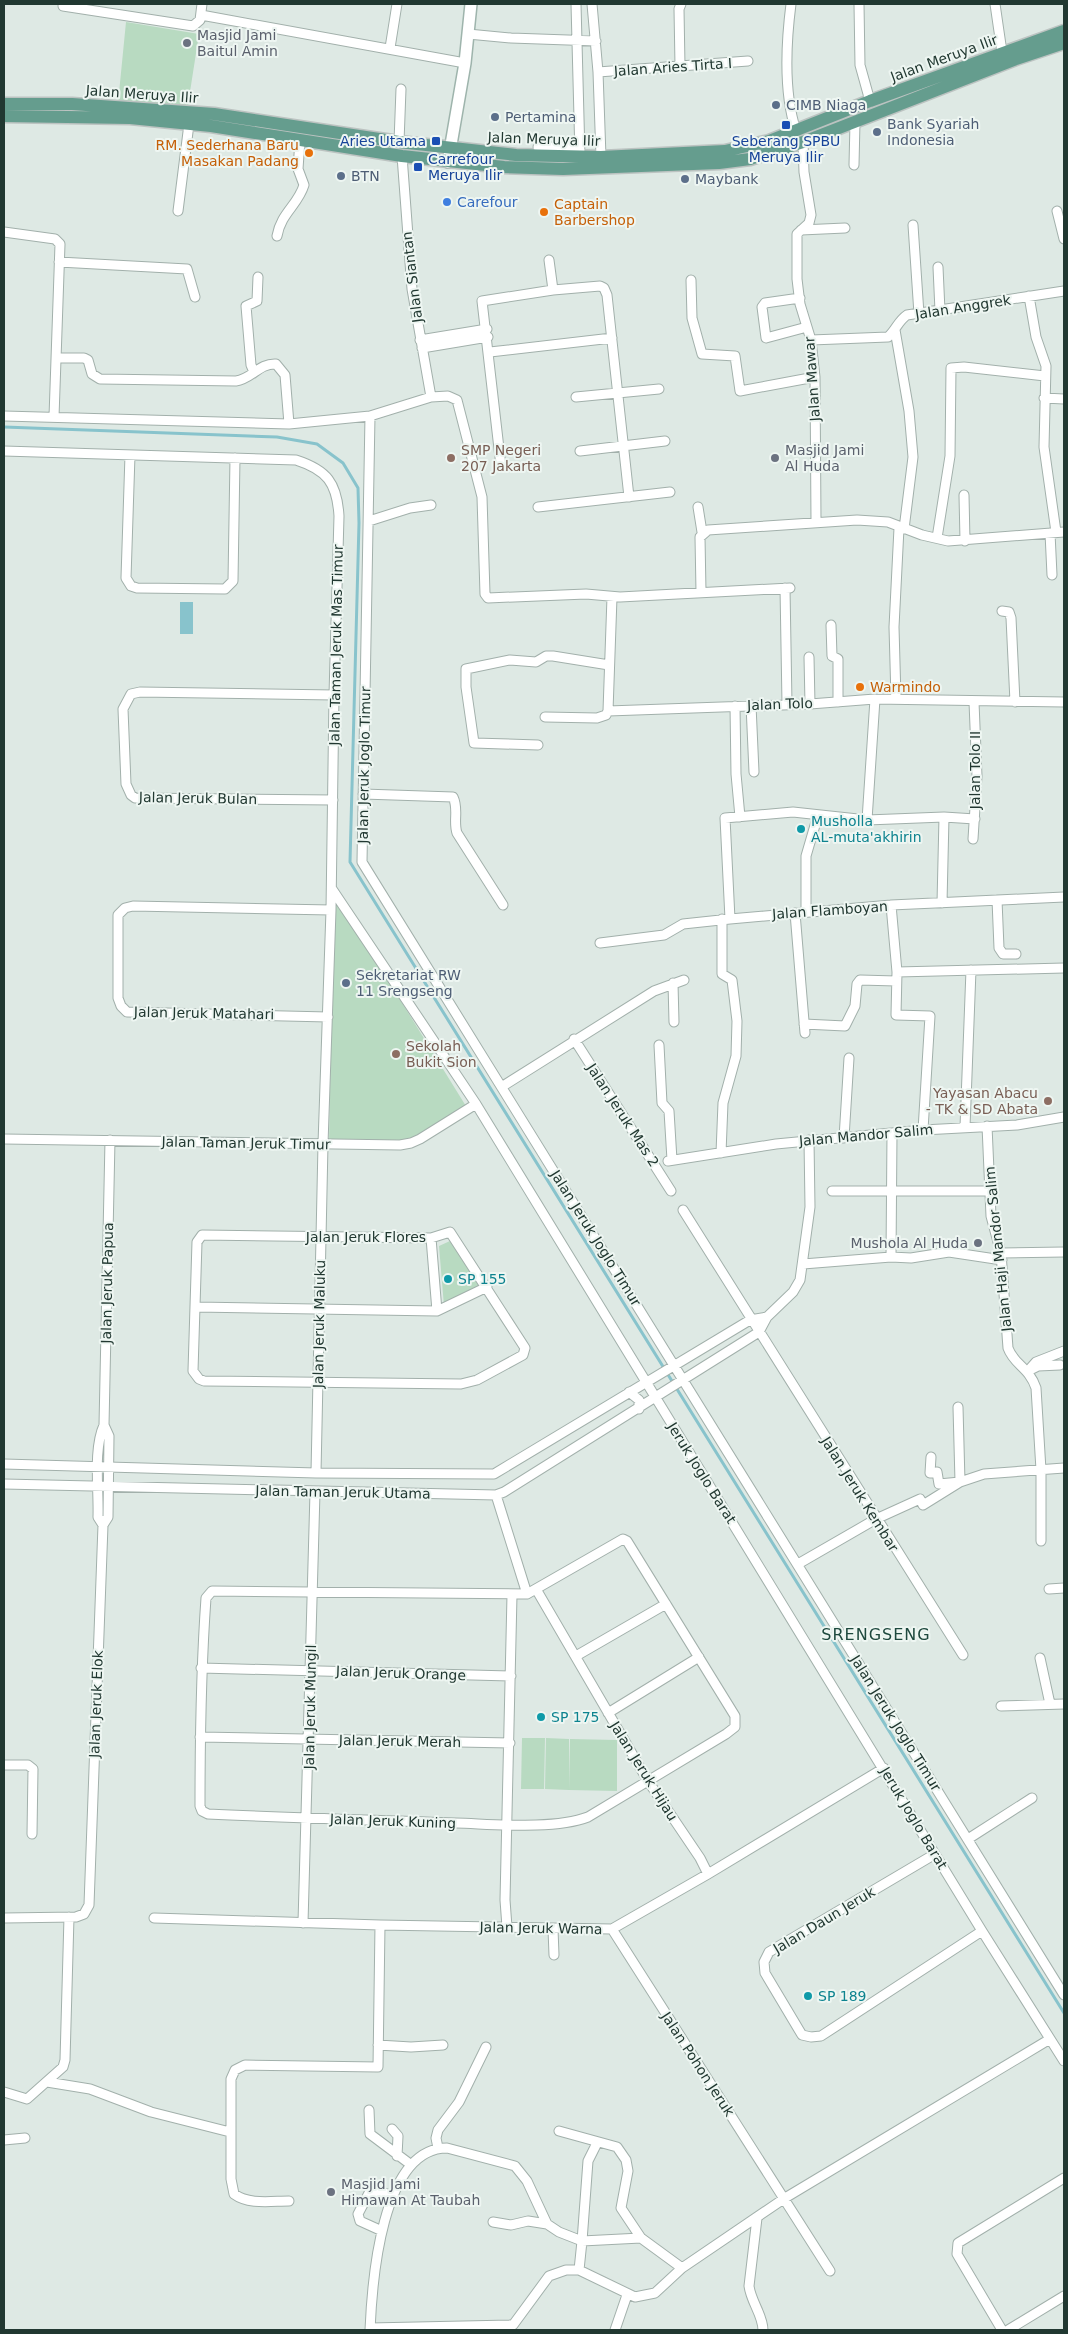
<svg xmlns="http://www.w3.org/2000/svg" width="1068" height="2334" viewBox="0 0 1068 2334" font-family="'DejaVu Sans',sans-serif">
	<rect width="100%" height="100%" fill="#dee9e4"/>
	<path fill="#b8dac1" d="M126,22L199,34L187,111L118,103Z
		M334,893L469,1111L413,1143H329Z
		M450,1241L479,1286L444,1306L439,1246Z
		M522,1738H545L544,1789H521Z
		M546,1738L569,1739V1790L545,1789Z
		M570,1739L617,1740V1791L569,1790Z"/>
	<path fill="#88c3cc" d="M180,602H193V634H180Z"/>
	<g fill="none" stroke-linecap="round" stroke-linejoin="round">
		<path stroke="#88c3cc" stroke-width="3" d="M4,427L277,437L317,444L343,463L358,488L359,523L350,862L1064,2013"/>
		<g stroke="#a2b0ab" stroke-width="11">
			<path id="street" d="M576,4L580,156
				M592,4L598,72L601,157
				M791,4C786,43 784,94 796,131
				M859,4L860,65L870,101
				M995,4L1002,52
				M63,6L193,26L200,20L202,4
				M201,15L465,63
				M468,34L511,38L596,41
				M390,48L397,4
				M680,66L679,9L681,4
				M598,72L748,61
				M399,142L401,89
				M803,142L804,172L811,215L809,223L797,234V279L800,304L811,340L815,377L816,521
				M538,147H579
				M402,156L412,289L431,397
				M854,165L855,122
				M178,211L189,124
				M1057,211L1064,239
				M913,225L919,314
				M801,230L845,228
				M4,232L55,239L60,244L54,417
				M277,236C281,213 298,205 304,185L298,169L300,140
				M549,260L553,290
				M59,262L187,269L195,297
				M938,267L940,311
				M691,280L692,318L702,354L735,356L740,391L815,377
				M1029,296L1036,337L1046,366L1044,447L1056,532
				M800,298L765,303L762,307L766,338L807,327
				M895,330L909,411L913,457L904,529
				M420,340L487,329
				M811,340L888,337C896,330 898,321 907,315L1064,291
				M422,348L488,337
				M490,352L612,338
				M56,358H84L88,360L92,374L100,379L236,381C252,379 259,363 276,364L285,375L289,424
				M254,372L251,365L246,306L257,301L258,277
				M576,397L659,389
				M1044,398L1064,399
				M4,416L289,424L370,416L431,397L448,396L457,400L482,497L485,594L488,598L586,594L620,597L790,588
				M370,416L362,862L1064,1995
				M4,451L296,460C327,470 337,483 339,516L334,695L331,910L323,1144L316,1473
				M580,451L665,441
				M130,455L126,578L131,586L137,588L225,589L233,581L235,458
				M501,466L482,301L553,290L600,286L604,288L607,295L629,497
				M964,495L965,541
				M538,507L670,492
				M698,507L702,532
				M369,521L410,508L431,505
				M1050,533L1052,575
				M937,538L950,456L951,368L964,367L1045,376
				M785,588L787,704
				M701,592L700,537L708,530L857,520L888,522L922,535L948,541L1064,532
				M1002,611L1009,612L1011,618L1015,702
				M831,625L832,656L838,659V702
				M809,657L810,704
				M896,699L894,627L899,528
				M751,705L754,772
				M735,706L736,774L740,817
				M608,711L810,704L875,699L1064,702
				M608,711L612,597
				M545,717L597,718L606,715L608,711
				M538,745L474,743L466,687V669L510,660L536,662L546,656H553L609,665
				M363,794L453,797C459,809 453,821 457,833L503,905
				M333,800L135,798L131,795L126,784L123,709L131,694L140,692L334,695
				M867,820L875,699
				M973,839L977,776L974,702
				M332,889L476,1104L982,1931L1064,2061
				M997,900L999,948L1003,954H1016
				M942,903L944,817
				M891,905L897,972L896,1015L930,1016L923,1130
				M806,911V856L818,815
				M795,913L805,1033
				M730,919L725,818L793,812L867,820L944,817L975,819
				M600,943L664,935L683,924L730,919L891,905L1064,897
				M897,972L1064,968
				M673,983L674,1022
				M328,1017L127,1012L121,1006L118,998V915L125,908L133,906L331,910
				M804,1024L845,1026L855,1006L857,984L860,980L896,981
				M574,1039L671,1191
				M659,1045L662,1103L669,1111L672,1160
				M503,1086L654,991L684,980
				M987,1126L991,1216L1001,1253L1008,1348C1014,1365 1029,1367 1036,1388L1041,1470V1541
				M965,1127L971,970
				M844,1138L849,1058
				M4,1139L400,1145L411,1143L420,1139L476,1104
				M721,1153L723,1103L736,1056L737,1021L732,980L722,974V919
				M668,1161L776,1144L923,1130L1017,1125L1064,1117
				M832,1191H989
				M683,1210L963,1655
				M450,1232L525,1348L523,1355L477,1380L461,1384L204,1381L199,1379L193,1371L197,1242L202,1235L431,1238Z
				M431,1238L437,1311
				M1001,1253L1064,1252
				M891,1257L892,1133
				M803,1264L891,1257L911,1258L949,1252L1002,1260
				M196,1307L437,1311L487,1287
				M1030,1370L1038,1366L1060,1365
				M1028,1371L1036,1362L1064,1351
				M629,1392L639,1400V1409
				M958,1407L960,1482
				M931,1457L930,1473L937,1472L939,1484L960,1482
				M4,1464L316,1473L494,1474L750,1320L767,1317
				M4,1484L496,1495L504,1492L759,1332L767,1317L793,1292L800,1280L810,1207L809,1140
				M496,1495L527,1594
				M103,1525L108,1517L109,1436L104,1425
				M623,1539L627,1541L735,1716V1727L726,1734L588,1817C554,1830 493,1824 456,1823C373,1820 291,1818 208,1814L202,1811L200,1806C200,1736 201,1668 206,1598L212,1591L527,1594Z
				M798,1564L876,1519L920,1499L923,1505L960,1482L984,1474L1064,1468
				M536,1589L648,1781L700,1858L708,1874
				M1049,1589L1064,1588
				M576,1656L666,1604
				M1040,1658L1050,1704
				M201,1668L511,1676
				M1001,1706L1064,1704
				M608,1713L699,1657
				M200,1737L510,1743
				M4,1765H28L33,1769L32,1834
				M968,1839L1032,1798
				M935,1854L769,1952L764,1962L765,1973L802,2035L811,2037L821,2036L982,1931
				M4,1918L76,1917L84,1914L89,1905L103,1525L98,1517C99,1490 93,1449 104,1425L110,1140
				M154,1918L380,1925L612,1929L708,1874L884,1768
				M303,1923L315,1492
				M507,1927L505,1900L512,1595
				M553,1929L554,1955
				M612,1929L830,2271
				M378,2045L411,2047L443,2045
				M47,2082L90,2089L151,2112L230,2132
				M4,2092L27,2099L63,2067L65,2060L69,1917
				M369,2110L370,2134L410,2164
				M392,2129L398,2136L397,2156
				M559,2131L617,2147L626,2160L628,2171L621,2208L641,2238
				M4,2140L25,2138
				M597,2143L588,2161L582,2241L641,2238L682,2268
				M438,2148L436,2138L438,2130L459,2102L486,2047
				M289,2201C271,2201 249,2205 234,2194L231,2179V2079L235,2070L245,2065L378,2067L380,1925
				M757,2218L749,2286C751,2302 763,2315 763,2330
				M493,2222L511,2225L528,2221L547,2224
				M382,2231L360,2221L358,2214L369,2193L382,2192L394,2197
				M370,2328L513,2325L549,2276L566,2270H579L635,2297L655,2293L682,2268L785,2198L1050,2039
				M370,2330C372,2283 381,2148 447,2148L515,2166L527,2181L547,2224L559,2232L582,2241L579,2270
				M615,2330L627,2295
				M1002,2330L957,2254L958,2243L1064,2178
				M1008,2330L1064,2296"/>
		</g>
		<g stroke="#9eb4ac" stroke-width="14">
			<path id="secondary" d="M448,162L465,63L471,4"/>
		</g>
		<g stroke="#bcc3c1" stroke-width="15">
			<path id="primary" d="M4,104H72L214,114L399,142L516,155L601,157L725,151L769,141L870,101L1064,31
				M4,116L130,118L211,126L402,156L504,167L563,169L719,163L750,159L803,142L1016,59L1064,43"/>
		</g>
		<use href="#street" stroke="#fff" stroke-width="9"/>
		<use href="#secondary" stroke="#fff" stroke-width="11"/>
		<use href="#primary" stroke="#659d8e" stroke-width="12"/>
	</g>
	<g fill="#6b7280" stroke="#eef6f2" stroke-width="2">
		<circle cx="187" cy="43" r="5"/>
		<circle cx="775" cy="458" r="5"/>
		<circle cx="978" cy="1243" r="5"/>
		<circle cx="331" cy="2192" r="5"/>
	</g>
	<g fill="#5c6f8a" stroke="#eef6f2" stroke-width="2">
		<circle cx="776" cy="105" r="5"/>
		<circle cx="495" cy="117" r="5"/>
		<circle cx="877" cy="132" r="5"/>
		<circle cx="341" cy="176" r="5"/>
		<circle cx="685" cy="179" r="5"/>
		<circle cx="346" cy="983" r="5"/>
	</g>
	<g fill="#1a4fb4" stroke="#eef6f2" stroke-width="2">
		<rect x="781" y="120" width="10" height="10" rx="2.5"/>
		<rect x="431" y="136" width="10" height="10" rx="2.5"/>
		<rect x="413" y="162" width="10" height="10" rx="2.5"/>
	</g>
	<g fill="#e8710a" stroke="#eef6f2" stroke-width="2">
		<circle cx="309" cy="153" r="5"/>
		<circle cx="544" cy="212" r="5"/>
		<circle cx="860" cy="687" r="5"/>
	</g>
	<circle fill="#3f7fe0" stroke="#eef6f2" stroke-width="2" cx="447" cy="202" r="5"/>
	<g fill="#8d6e63" stroke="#eef6f2" stroke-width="2">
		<circle cx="451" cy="458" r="5"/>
		<circle cx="396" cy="1054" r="5"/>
		<circle cx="1048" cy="1101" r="5"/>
	</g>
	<g fill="#0f9aa8" stroke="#eef6f2" stroke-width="2">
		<circle cx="801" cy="829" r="5"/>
		<circle cx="448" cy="1279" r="5"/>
		<circle cx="541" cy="1717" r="5"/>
		<circle cx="808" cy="1996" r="5"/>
	</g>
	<g text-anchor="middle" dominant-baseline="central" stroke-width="4" stroke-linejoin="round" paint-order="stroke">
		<g font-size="14" fill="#5b616d" stroke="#eef6f2" text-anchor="start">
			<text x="197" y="35">Masjid Jami<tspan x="197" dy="16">Baitul Amin</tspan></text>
			<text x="785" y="450">Masjid Jami<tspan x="785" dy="16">Al Huda</tspan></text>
			<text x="968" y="1243" text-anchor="end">Mushola Al Huda</text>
			<text x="341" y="2184">Masjid Jami<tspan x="341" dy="16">Himawan At Taubah</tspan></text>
		</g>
		<g font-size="14" fill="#213831" stroke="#eef6f2">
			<text transform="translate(944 58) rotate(-20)">Jalan Meruya Ilir</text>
			<text transform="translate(673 67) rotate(-4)">Jalan Aries Tirta I</text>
			<text transform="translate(142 94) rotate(4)">Jalan Meruya Ilir</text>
			<text transform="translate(544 139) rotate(2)">Jalan Meruya Ilir</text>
			<text transform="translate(412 277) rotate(-97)">Jalan Siantan</text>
			<text transform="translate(963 307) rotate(-9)">Jalan Anggrek</text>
			<text transform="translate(812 379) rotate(-94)">Jalan Mawar</text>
			<text transform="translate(336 645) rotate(-89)">Jalan Taman Jeruk Mas Timur</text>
			<text transform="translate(780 704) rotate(-2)">Jalan Tolo</text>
			<text transform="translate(364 765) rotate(-89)">Jalan Jeruk Joglo Timur</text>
			<text transform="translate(975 770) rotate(-90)">Jalan Tolo II</text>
			<text transform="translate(198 798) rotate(1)">Jalan Jeruk Bulan</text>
			<text transform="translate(830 910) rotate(-4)">Jalan Flamboyan</text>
			<text transform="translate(204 1013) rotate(1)">Jalan Jeruk Matahari</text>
			<text transform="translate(623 1115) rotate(57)">Jalan Jeruk Mas 2</text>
			<text transform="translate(866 1135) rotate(-5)">Jalan Mandor Salim</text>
			<text transform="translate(246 1143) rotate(1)">Jalan Taman Jeruk Timur</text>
			<text x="366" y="1237">Jalan Jeruk Flores</text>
			<text transform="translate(596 1238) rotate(58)">Jalan Jeruk Joglo Timur</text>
			<text transform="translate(998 1249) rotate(-96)">Jalan Haji Mandor Salim</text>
			<text transform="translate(107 1283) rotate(-89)">Jalan Jeruk Papua</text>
			<text transform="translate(319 1324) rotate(-89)">Jalan Jeruk Maluku</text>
			<text transform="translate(702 1473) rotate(58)">Jeruk Joglo Barat</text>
			<text transform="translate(343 1492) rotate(1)">Jalan Taman Jeruk Utama</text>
			<text transform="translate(860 1494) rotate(58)">Jalan Jeruk Kembar</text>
			<text transform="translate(401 1673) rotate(2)">Jalan Jeruk Orange</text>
			<text transform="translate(96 1704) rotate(-88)">Jalan Jeruk Elok</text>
			<text transform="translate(310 1707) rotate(-89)">Jalan Jeruk Mungil</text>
			<text transform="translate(896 1723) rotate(58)">Jalan Jeruk Joglo Timur</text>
			<text transform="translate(400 1741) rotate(1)">Jalan Jeruk Merah</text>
			<text transform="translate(644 1771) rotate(58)">Jalan Jeruk Hijau</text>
			<text transform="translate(914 1818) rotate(59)">Jeruk Joglo Barat</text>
			<text transform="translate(393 1821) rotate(2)">Jalan Jeruk Kuning</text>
			<text transform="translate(824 1920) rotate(-31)">Jalan Daun Jeruk</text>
			<text transform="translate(541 1928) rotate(1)">Jalan Jeruk Warna</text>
			<text transform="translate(698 2064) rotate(57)">Jalan Pohon Jeruk</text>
		</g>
		<g font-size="14" fill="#4e5e75" stroke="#eef6f2" text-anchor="start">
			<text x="786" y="105">CIMB Niaga</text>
			<text x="505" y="117">Pertamina</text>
			<text x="887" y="124">Bank Syariah<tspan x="887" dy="16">Indonesia</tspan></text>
			<text x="351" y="176">BTN</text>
			<text x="695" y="179">Maybank</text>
			<text x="356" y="975">Sekretariat RW<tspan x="356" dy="16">11 Srengseng</tspan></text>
		</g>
		<g font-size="14" fill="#164399" stroke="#eef6f2" text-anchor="end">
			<text x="426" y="141">Aries Utama</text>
			<text x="786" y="141" text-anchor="middle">Seberang SPBU<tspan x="786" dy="16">Meruya Ilir</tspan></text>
			<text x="428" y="159" text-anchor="start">Carrefour<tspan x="428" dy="16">Meruya Ilir</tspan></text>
		</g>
		<g font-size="14" fill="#c56008" stroke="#eef6f2" text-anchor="start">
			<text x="299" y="145" text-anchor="end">RM. Sederhana Baru<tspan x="299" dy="16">Masakan Padang</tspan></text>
			<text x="554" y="204">Captain<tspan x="554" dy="16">Barbershop</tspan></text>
			<text x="870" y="687">Warmindo</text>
		</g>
		<g font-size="14" fill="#366cbe" stroke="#eef6f2" text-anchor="start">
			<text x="457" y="202">Carefour</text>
		</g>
		<g font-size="14" fill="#785e54" stroke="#eef6f2" text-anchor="start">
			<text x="461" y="450">SMP Negeri<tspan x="461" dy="16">207 Jakarta</tspan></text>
			<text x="406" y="1046">Sekolah<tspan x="406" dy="16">Bukit Sion</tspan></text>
			<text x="1038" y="1093" text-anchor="end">Yayasan Abacu<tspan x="1038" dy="16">- TK &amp; SD Abata</tspan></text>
		</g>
		<g font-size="14" fill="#0d838f" stroke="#eef6f2" text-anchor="start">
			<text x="811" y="821">Musholla<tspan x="811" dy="16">AL-muta'akhirin</tspan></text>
			<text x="458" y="1279">SP 155</text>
			<text x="551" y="1717">SP 175</text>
			<text x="818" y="1996">SP 189</text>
		</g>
		<g font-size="16" letter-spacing="1" fill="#1e493e" stroke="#eef6f2">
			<text x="876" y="1634">SRENGSENG</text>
		</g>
	</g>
	<rect width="1068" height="2334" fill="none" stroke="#213831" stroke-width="10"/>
</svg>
